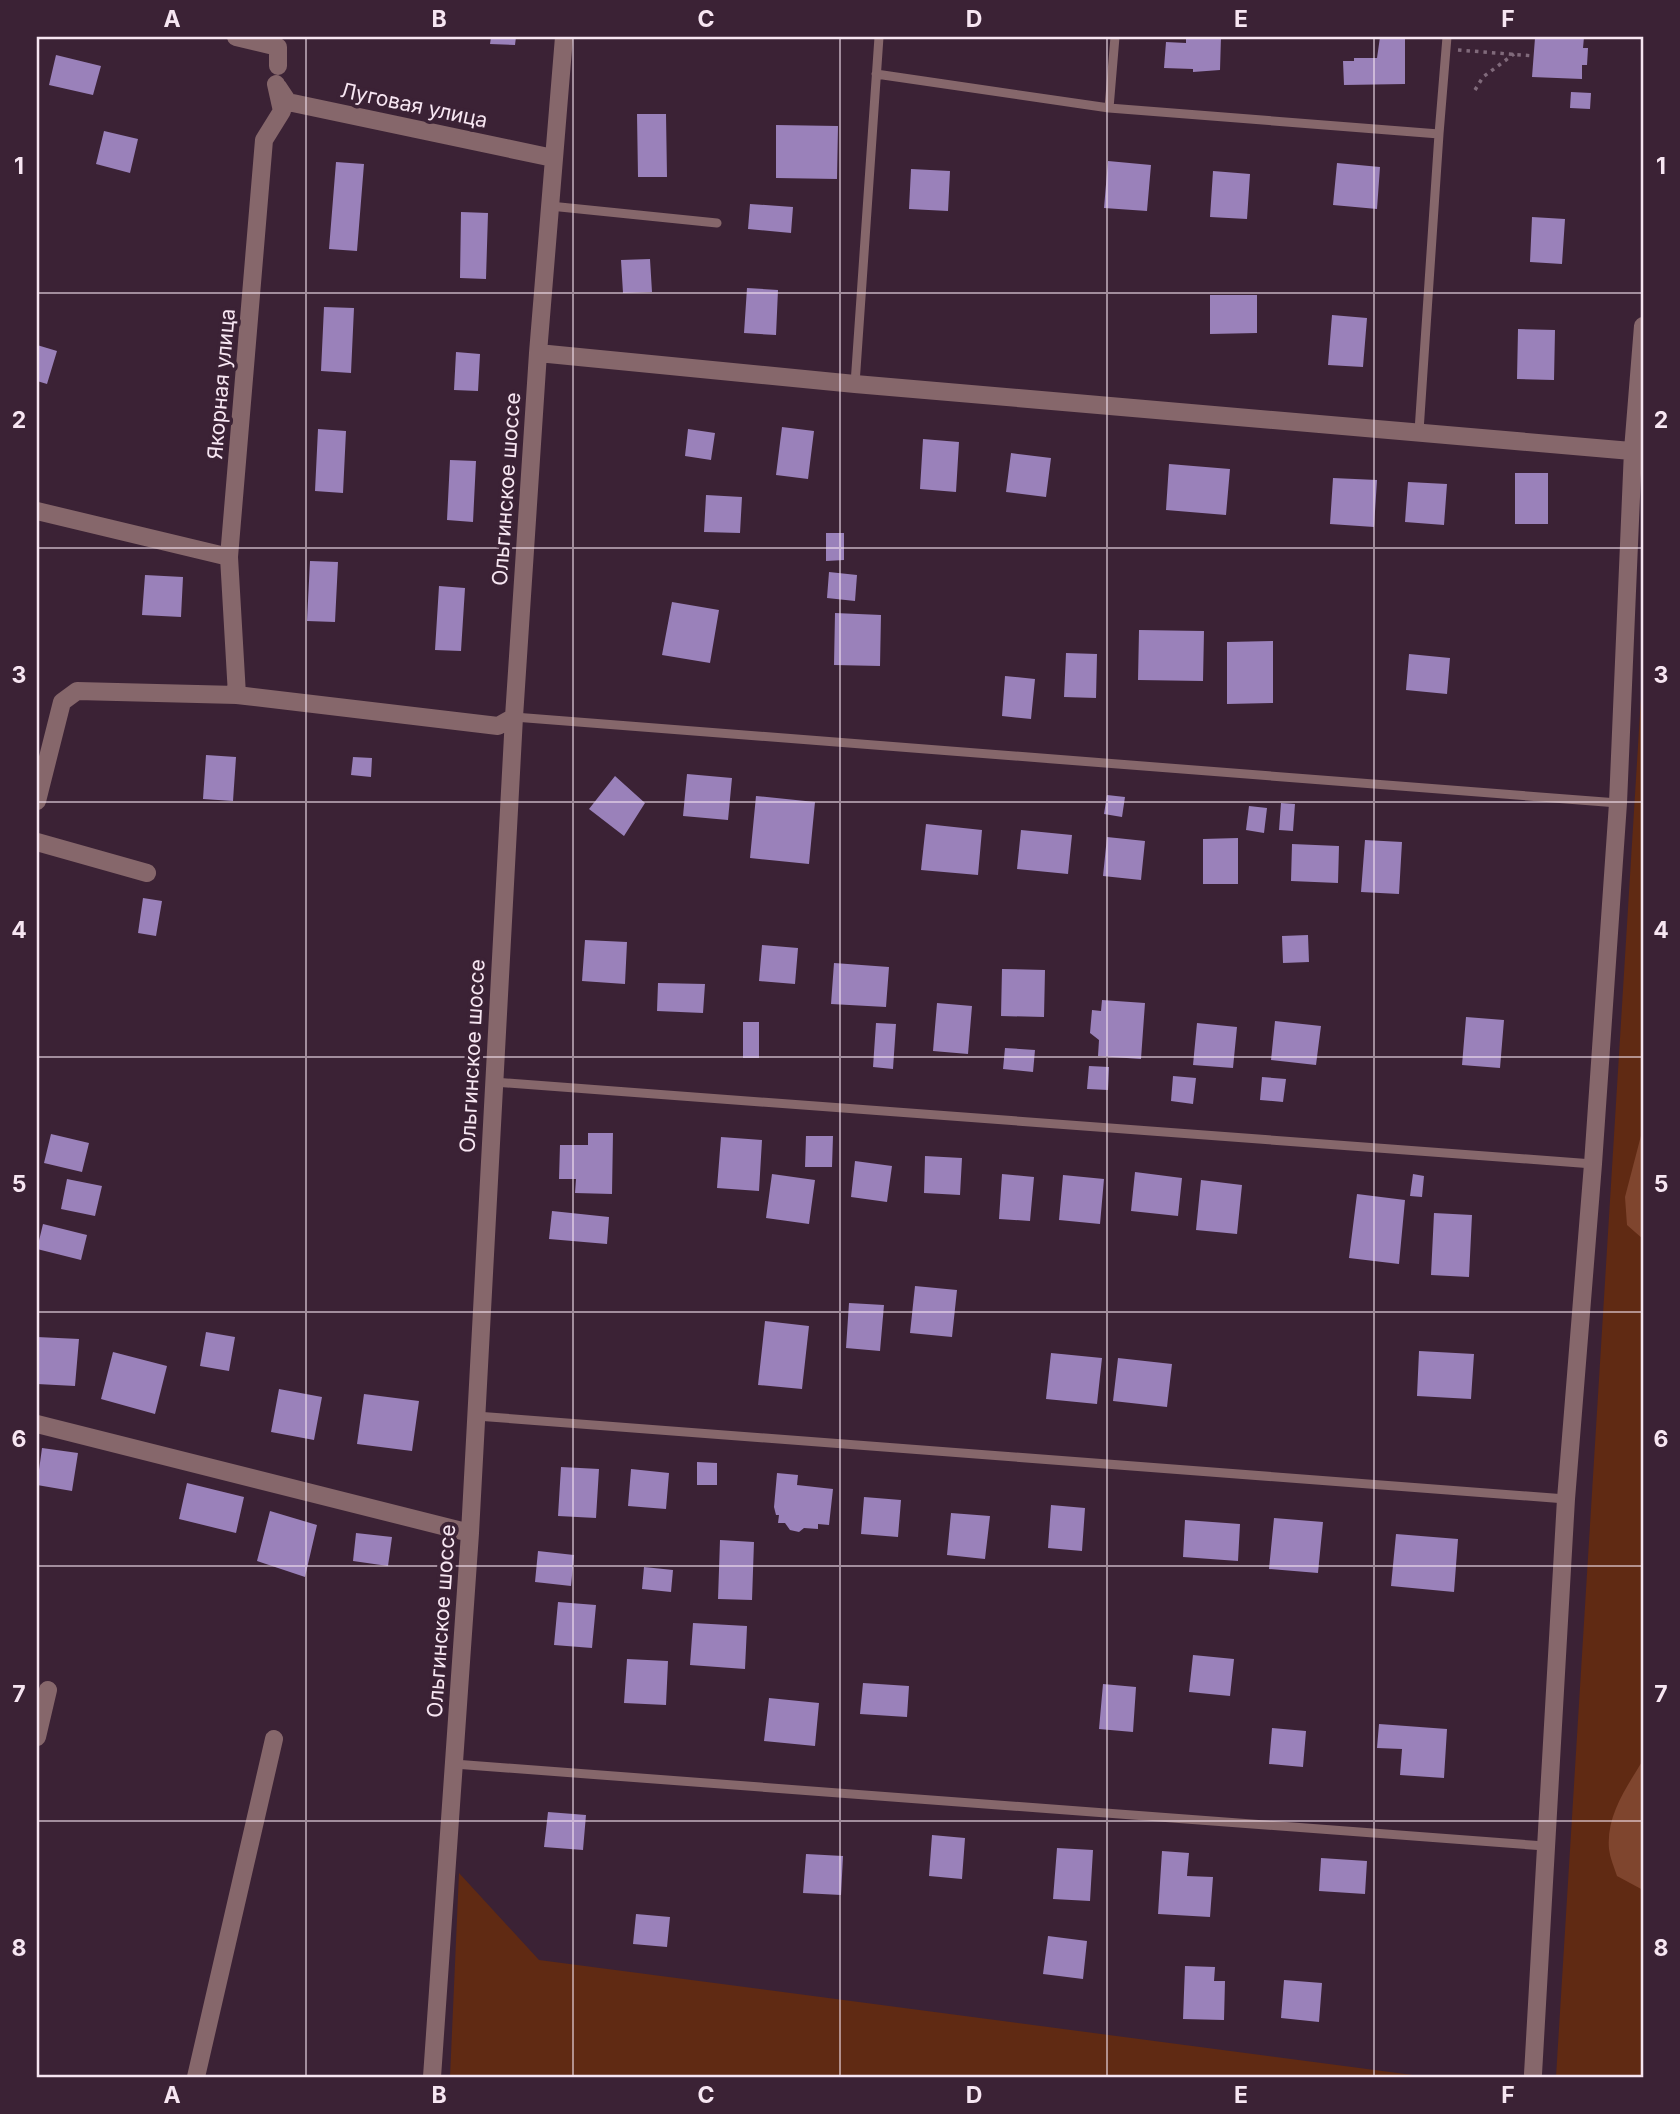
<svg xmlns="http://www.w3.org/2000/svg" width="1680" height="2114" viewBox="0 0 1680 2114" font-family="Inter,sans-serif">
	<rect width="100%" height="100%" fill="#3b2235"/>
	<path fill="#602a13" d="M1643,665V2077H1556Z
		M459,1873L539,1960L1428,2077H450Z"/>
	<path fill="#7f452e" d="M1643,1128V1239L1627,1225L1625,1197Z
		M1643,1760V1890L1617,1876C1614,1867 1610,1858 1609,1849C1606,1815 1627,1787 1643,1760Z"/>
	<path fill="#9a81ba" d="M491,37H516L515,45L490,44Z
		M1186,37H1221L1220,70L1193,72V69L1164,68L1166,42L1186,43Z
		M1380,37H1405V84L1344,85L1343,61H1354V58H1377Z
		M1540,37H1584L1583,48H1588L1587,65H1582V79L1532,77L1535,38L1540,39Z
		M56,55L101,66L93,95L49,85Z
		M1571,92L1591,93L1590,109L1570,108Z
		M637,114H666L667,177H638Z
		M776,125L838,126L837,179L776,178Z
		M104,131L138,139L130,173L96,164Z
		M1108,161L1151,165L1147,211L1104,208Z
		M336,162L364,164L357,251L329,249Z
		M1337,163L1380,167L1377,209L1333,205Z
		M911,169L950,171L948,211L909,209Z
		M1213,171L1250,174L1247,219L1210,217Z
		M750,204L793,207L791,233L748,229Z
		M461,212L488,213L486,279L460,278Z
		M1532,217L1565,219L1562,264L1530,262Z
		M650,259L652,292L623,293L621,260Z
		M747,288L778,290L776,335L744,333Z
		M1210,295H1257V333L1210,334Z
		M324,307L354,308L351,373L321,371Z
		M1332,315L1367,318L1363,367L1328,365Z
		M1518,329L1555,330L1554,380L1517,379Z
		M37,345L57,351L47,384L37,381Z
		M456,352L480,354L478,391L454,390Z
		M782,427L814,431L808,479L776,475Z
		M318,429L346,431L343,493L315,491Z
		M688,429L715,433L711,460L685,456Z
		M923,439L959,442L956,492L920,489Z
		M1011,453L1051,458L1046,497L1006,492Z
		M450,460L476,461L473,522L447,520Z
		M1169,464L1230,469L1226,515L1166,510Z
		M1515,473H1548V524H1515Z
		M1333,478L1377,480L1374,527L1330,524Z
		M1408,482L1447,484L1444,525L1405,522Z
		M706,495L742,497L740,533L704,532Z
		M826,533H844V560L826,561Z
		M310,561L338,562L335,622L307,621Z
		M829,572L857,575L855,601L827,598Z
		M145,575L183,577L181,617L142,615Z
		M439,586L465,588L461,651L435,650Z
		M672,602L719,610L710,663L662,655Z
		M835,613L881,615L880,666L834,665Z
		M1139,630L1204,631L1203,681L1138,680Z
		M1273,641V703L1227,704V642Z
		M1066,653L1097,654L1096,698L1064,697Z
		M1409,654L1450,658L1447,694L1406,690Z
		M1005,676L1035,679L1031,719L1002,716Z
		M206,755L236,757L233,801L203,799Z
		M353,757L372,758L371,777L351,775Z
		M687,774L732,778L728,820L683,816Z
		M615,776L645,803L624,836L589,809Z
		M1107,795L1125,797L1122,817L1104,814Z
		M756,796L815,802L809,864L750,858Z
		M1281,803L1295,804L1293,831L1279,830Z
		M1249,806L1267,808L1264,833L1246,830Z
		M926,824L982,830L978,875L921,870Z
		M1021,830L1072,835L1068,874L1017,869Z
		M1107,837L1145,841L1141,880L1103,876Z
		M1238,838V884H1203V839Z
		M1365,840L1402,842L1399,894L1361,892Z
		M1292,844L1339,846L1338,883L1291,881Z
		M143,898L162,901L156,936L138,933Z
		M1308,935L1309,962L1283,963L1282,936Z
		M585,940L627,942L625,984L582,981Z
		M762,945L798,948L795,984L759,981Z
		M834,963L889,967L886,1007L831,1004Z
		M1002,969L1045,970L1044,1017L1001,1016Z
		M658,983L705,984L703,1013L657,1011Z
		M1102,1000L1145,1003L1141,1059L1098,1056L1099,1040L1090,1033L1092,1010L1101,1011Z
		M937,1003L972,1006L968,1054L933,1051Z
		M1466,1017L1504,1020L1500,1068L1462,1065Z
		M1275,1021L1321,1026L1316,1065L1271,1060Z
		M743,1022H759V1058H743Z
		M876,1023L896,1024L893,1069L873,1067Z
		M1197,1023L1237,1027L1233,1068L1193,1065Z
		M1005,1048L1035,1050L1033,1072L1003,1069Z
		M1089,1066L1109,1067L1108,1090L1087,1089Z
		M1173,1076L1196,1078L1193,1104L1171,1101Z
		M1262,1077L1286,1079L1283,1102L1260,1100Z
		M588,1133H613L612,1194L575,1193L576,1179H559L560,1145H588Z
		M51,1134L89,1143L82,1172L44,1163Z
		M806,1136H833L832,1167H805Z
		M721,1137L762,1140L759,1191L717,1188Z
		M925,1156L962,1158L960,1195L924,1193Z
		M855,1161L892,1166L887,1202L851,1197Z
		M1135,1172L1182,1178L1178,1216L1131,1211Z
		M772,1174L815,1180L809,1224L766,1218Z
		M1002,1174L1034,1177L1030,1221L999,1219Z
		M1413,1174L1424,1176L1422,1197L1410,1196Z
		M1063,1175L1104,1179L1100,1224L1059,1220Z
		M67,1179L102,1186L95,1216L61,1209Z
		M1201,1180L1242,1185L1237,1234L1196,1230Z
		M1357,1194L1405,1200L1399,1264L1349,1258Z
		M552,1211L609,1217L607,1244L549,1239Z
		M1434,1213L1472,1215L1469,1277L1431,1275Z
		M43,1224L87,1235L81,1260L37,1249Z
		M915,1286L957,1290L952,1337L910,1333Z
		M849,1303L884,1305L880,1351L846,1348Z
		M765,1321L809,1326L802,1389L758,1385Z
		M206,1332L235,1337L229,1371L200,1366Z
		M37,1337L79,1339L75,1386L37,1384Z
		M1419,1351L1474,1354L1471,1399L1417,1396Z
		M113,1352L167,1366L155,1414L101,1399Z
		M1051,1353L1102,1358L1097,1404L1046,1399Z
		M1118,1358L1172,1364L1167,1407L1113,1401Z
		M279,1389L322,1397L314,1440L271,1432Z
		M364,1394L419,1401L412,1451L357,1444Z
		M42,1448L78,1453L72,1491L37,1485Z
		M697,1462L717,1463V1485H697Z
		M561,1467L599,1469L596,1518L558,1516Z
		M631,1469L669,1473L666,1509L628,1506Z
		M777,1473L798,1475L797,1485L833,1489L829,1525L818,1524V1529L804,1528L799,1532L790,1530L785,1523H778L779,1515H776L774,1507Z
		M187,1483L244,1497L236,1533L179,1519Z
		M864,1497L901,1500L898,1537L861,1534Z
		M1051,1505L1085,1508L1082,1551L1048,1548Z
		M270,1511L317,1525L305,1577L257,1561Z
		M951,1513L990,1516L985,1559L947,1555Z
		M1274,1518L1323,1522L1318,1573L1269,1569Z
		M1185,1520L1240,1524L1238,1561L1183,1557Z
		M356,1533L392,1537L388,1566L353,1561Z
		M1396,1534L1458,1539L1454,1592L1391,1586Z
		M720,1540L754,1542L752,1600L718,1599Z
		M538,1551L574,1555L571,1586L535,1582Z
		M644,1567L673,1570L671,1592L642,1589Z
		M558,1602L596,1605L592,1648L554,1645Z
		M693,1623L747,1626L745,1669L690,1665Z
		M1193,1655L1234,1659L1230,1696L1189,1692Z
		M627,1659L668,1661L666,1705L624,1703Z
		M863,1683L909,1686L907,1717L860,1714Z
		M1103,1684L1136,1687L1133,1732L1099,1729Z
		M769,1698L819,1703L815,1746L764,1741Z
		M1379,1724L1447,1729L1444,1778L1400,1775L1402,1749L1377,1748Z
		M1272,1728L1306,1731L1303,1767L1269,1764Z
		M548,1812L586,1815L583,1850L544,1847Z
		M932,1835L965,1838L962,1879L929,1876Z
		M1057,1848L1093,1850L1090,1901L1053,1899Z
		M1162,1851L1189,1853L1187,1876L1213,1877L1210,1917L1158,1914Z
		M806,1854L843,1856L841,1895L803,1893Z
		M1321,1858L1367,1861L1365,1894L1319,1891Z
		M636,1914L670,1917L667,1947L633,1944Z
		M1048,1936L1087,1941L1083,1979L1043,1974Z
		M1185,1966L1215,1967L1214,1981H1225L1224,2020L1183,2019Z
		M1284,1980L1322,1983L1319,2022L1281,2018Z"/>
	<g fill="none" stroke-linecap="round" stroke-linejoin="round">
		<path stroke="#806a7b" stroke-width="3.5" stroke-dasharray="3.5 5" stroke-linecap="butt" d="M1458,50L1534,56
			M1475,90L1483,77L1514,54"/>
		<path stroke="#86676b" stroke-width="9" d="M876,74L1109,108L1439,134L1419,431
			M1109,108L1115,37
			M1439,134L1447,37
			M550,206L717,223
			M855,384L879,37
			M514,717L1618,803
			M494,1082L1593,1164
			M476,1416L1566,1499
			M454,1764L1545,1846"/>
		<path stroke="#86676b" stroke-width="18" d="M236,37L278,47V66
			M278,87L288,102L553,158
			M538,353L855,384L1643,452
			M37,511L229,557
			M237,695L229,557L264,140L282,111L276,84
			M37,801L62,702L77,691L237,695L498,726L514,717
			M37,842L147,873
			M37,1424L470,1533
			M37,1737L48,1690
			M1533,2074L1566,1499L1593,1164L1618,803L1633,450L1643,326
			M196,2077L274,1739
			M432,2077L470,1533L514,717L538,353L564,37"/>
	</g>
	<path fill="none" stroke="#f7e6f2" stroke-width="2" stroke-opacity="0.55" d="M306,37V2077M573,37V2077M840,37V2077M1107,37V2077M1374,37V2077M37,293H1643M37,548H1643M37,802H1643M37,1057H1643M37,1312H1643M37,1566H1643M37,1821H1643"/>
	<g text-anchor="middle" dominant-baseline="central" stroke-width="7" stroke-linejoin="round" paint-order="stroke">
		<g font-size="21" fill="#f7e6f2" stroke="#3b2235">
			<text transform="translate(414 105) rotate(12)">Луговая улица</text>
			<text transform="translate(221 384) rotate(-85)">Якорная улица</text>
			<text transform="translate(506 489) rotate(-86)">Ольгинское шоссе</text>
			<text transform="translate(472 1056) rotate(-87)">Ольгинское шоссе</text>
			<text transform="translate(441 1621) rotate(-86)">Ольгинское шоссе</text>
		</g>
	</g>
	<rect width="1680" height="2114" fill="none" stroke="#3b2235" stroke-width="77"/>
	<rect x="38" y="38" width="1604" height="2038" fill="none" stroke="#f7e6f2" stroke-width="2.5"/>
	<g font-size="23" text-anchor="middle" font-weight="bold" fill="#f7e6f2">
		<text x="172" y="27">A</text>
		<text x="439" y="27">B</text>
		<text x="706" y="27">C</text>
		<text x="974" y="27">D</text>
		<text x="1241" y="27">E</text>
		<text x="1508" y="27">F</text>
		<text x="19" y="174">1</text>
		<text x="1661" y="174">1</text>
		<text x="19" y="428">2</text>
		<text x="1661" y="428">2</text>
		<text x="19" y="683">3</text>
		<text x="1661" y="683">3</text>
		<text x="19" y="938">4</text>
		<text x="1661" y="938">4</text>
		<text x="19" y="1192">5</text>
		<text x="1661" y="1192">5</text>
		<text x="19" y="1447">6</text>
		<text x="1661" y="1447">6</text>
		<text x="19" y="1702">7</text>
		<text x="1661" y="1702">7</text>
		<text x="19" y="1956">8</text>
		<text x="1661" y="1956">8</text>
		<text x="172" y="2103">A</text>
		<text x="439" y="2103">B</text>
		<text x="706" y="2103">C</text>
		<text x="974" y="2103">D</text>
		<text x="1241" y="2103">E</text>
		<text x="1508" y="2103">F</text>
	</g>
</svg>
